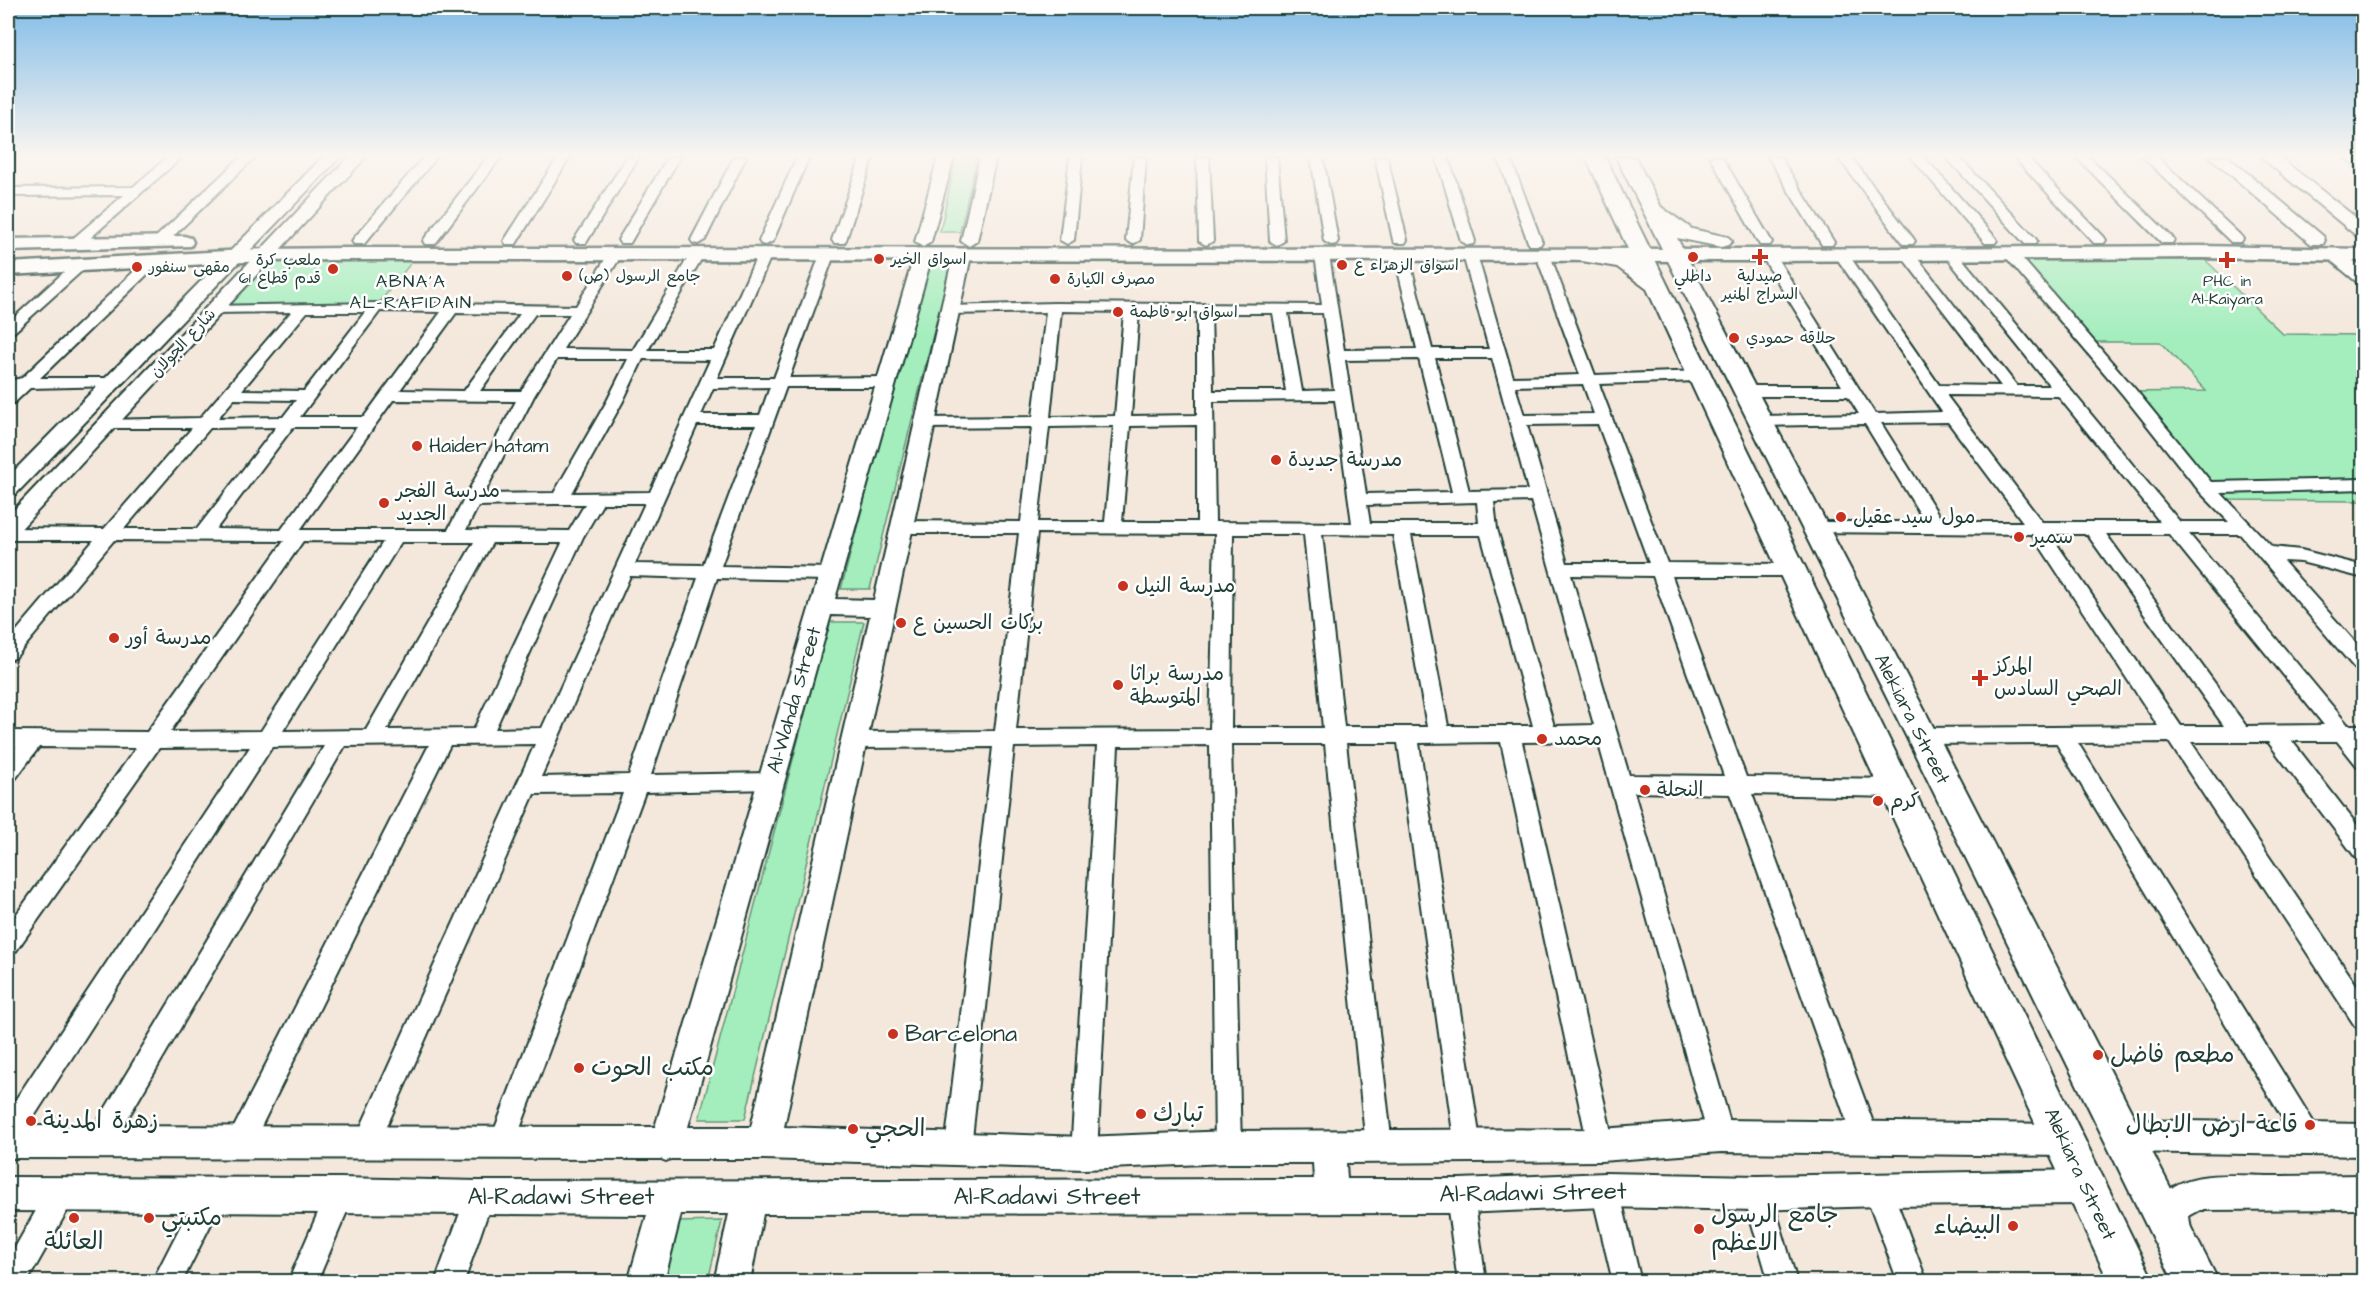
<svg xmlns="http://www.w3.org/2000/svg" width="2371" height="1289" viewBox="0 0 2371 1289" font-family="'Architects Daughter','Playpen Sans Arabic',sans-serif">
	<rect width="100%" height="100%" fill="#f4e8dc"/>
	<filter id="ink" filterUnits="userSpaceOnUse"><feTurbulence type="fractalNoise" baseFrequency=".0167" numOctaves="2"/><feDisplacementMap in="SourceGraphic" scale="12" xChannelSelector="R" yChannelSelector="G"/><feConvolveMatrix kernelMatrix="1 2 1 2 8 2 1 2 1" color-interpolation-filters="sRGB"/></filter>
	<g filter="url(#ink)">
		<path fill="#a4eebd" stroke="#629678" stroke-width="1.5" d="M956,157H977L960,232H940Z
			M418,254L376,307L224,308L273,255Z
			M2010,255H2200L2283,334L2363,335V501L2222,500L2129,392L2206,391L2160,342H2085Z
			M927,261L951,262L870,589H841Z
			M829,622H864L745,1119H699Z
			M722,1221L708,1281L660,1282L675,1222Z"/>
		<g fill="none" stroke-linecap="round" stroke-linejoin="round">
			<g stroke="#1f3d34" stroke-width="4">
				<path id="minor" d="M168,157H182L80,247H70L68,244L70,241L124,195L8,196V188L133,187Z
					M241,157H255L164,245H154L152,242L154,239Z
					M424,157H437L364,244H354L352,241L354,238Z
					M488,157H501L435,244H425L423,241L425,238Z
					M558,157H570L516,244H506L504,241Z
					M627,157H639L586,243H576L574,240Z
					M668,157H680L630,243H620L618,240Z
					M734,157H746L705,240L698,244L693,243L691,240Z
					M797,157H809L773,241L766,245L761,244L759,241Z
					M861,157H873L846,240L844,243H834L832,240Z
					M1070,157H1082L1074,240L1067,244L1060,240Z
					M1134,157H1146L1140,240L1133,244L1126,240Z
					M1197,157H1209L1213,241L1206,245L1199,241Z
					M1265,157H1277L1284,241L1277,245L1270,241Z
					M1311,157H1323L1338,241L1336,244L1331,245L1324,241Z
					M1375,157H1387L1407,240L1405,243H1395L1393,240Z
					M1436,157H1448L1475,241L1473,244L1468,245L1461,241Z
					M1498,157H1510L1542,242L1540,245H1530L1528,242Z
					M1710,157H1722L1772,242L1770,245H1760L1758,242Z
					M1768,157H1780L1834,242L1832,245H1822Z
					M1838,157H1851L1913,238L1915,241L1913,244H1903Z
					M1911,157H1924L1995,237L1997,240L1995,243H1985Z
					M1946,157H1959L2035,238L2037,241L2035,244H2025Z
					M2014,157H2027L2104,237L2106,240L2104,243H2094Z
					M2076,157H2089L2172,237L2174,240L2172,243H2162Z
					M2143,157H2157L2241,236L2243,239L2241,242H2231Z
					M2344,157H2359L2364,161V171Z
					M1906,249L1911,250L2017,386H2050L1943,253L1945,250H1955L2180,522H2229L2200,492L2123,395L2005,256L2003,253L2005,250H2015L2135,389L2211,482L2364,479V489L2221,493L2272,547L2301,550L2364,566V578L2301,562L2283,561L2364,652V673L2357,671L2240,534H2189L2348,725H2364V741H2361L2364,745V768L2357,766L2337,741H2292L2364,834V860L2356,858L2268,742H2191L2364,996V1029L2355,1026L2169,742L2078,743L2319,1131L2323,1140L2319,1149L2310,1153L2301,1149L2056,743L1922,744L1915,742L1912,736L1915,730L1922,728L2158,726L2032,534L1808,532L1805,528L1808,524L1814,522H1925L1865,424L1760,426L1752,421L1760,416L1859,414L1848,396H1744L1736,391L1744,386H1842L1761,255L1768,251L1775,255L1875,414L1942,412L1834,254L1841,250L1846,251L1939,385L2001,386L1899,253ZM1946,395L2058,396L2160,522H2042ZM1948,422L2023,522H1943L1881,423ZM2050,534H2087L2224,726H2181ZM2106,534H2169L2324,725L2246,726Z
					M1401,250L1408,254L1432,349H1489L1463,255L1470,251L1477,255L1513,377L1580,375L1536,255L1543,251L1550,255L1595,375L1700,371L1708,376L1700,381L1599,384L1667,563L1792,564L1799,566L1801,570L1799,574L1792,576H1672L1746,777L1896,779L1904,782L1907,788L1904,794L1896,797L1752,794L1878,1136L1874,1145L1865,1149L1856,1145L1852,1136L1730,794L1634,792L1734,1136L1730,1145L1721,1149L1712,1145L1708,1136L1598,741L1522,742L1614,1145L1610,1154L1601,1158L1592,1154L1588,1145L1501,742L1419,743L1481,1147L1477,1156L1468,1160L1459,1156L1455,1147L1398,743H1346L1392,1146L1388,1155L1379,1159L1370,1155L1366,1146L1325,744H1231L1241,1147L1237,1156L1228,1160L1219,1156L1215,1147L1210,745L1118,746L1097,1153L1093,1162L1084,1166L1075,1162L1071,1153L1097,746L1014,747L971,1148L967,1157L958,1161L949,1157L945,1148L993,747L854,748L847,746L844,740L847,734L854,732L995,731L1019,533H901L895,531L892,527L895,523L901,521L1021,522L1032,427L925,428L917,423L925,418L1033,417L1046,312L950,314L943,310L950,306L1054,303L1322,305L1315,255L1322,251L1329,255L1344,350L1417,349L1394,254ZM1061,311L1124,312L1115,416L1050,417ZM1139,312H1197V415L1131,416ZM1211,313H1273L1286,391H1213ZM1288,313H1323L1334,390L1302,391ZM1435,358H1492L1528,490L1469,491ZM1419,359L1452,492L1366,494L1345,360ZM1583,384L1594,414L1524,415L1515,386ZM1335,400L1352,523L1215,522L1213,401ZM1598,424L1649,563H1567L1527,425ZM1197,425V522H1122L1130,426ZM1114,426L1105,522H1038L1049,427ZM1531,501L1594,725L1554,726L1497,529L1494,502ZM1477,502L1479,523H1370L1367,505ZM1037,533L1215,534L1210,729L1016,730ZM1233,534H1304L1323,728H1231ZM1322,534L1393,535L1427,727H1344ZM1411,535H1481L1533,726H1448ZM1571,575L1653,576L1724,776L1629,775Z
					M827,251L834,255L789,378L886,377L894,382L886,387H786L721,566L831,568L838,570L840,574L838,578L831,580L717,578L651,775L771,773L779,775L782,781L779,787L771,789L645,792L511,1153L502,1157L493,1153L489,1144L623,793L534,794L375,1153L366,1157L357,1153L353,1144L535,744L450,745L248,1153L239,1157L230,1153L226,1144L230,1135L429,745L345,746L108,1152L99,1156L90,1152L86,1143L90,1134L324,746L272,747L17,1143L8,1147V1111L250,747L159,748L16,951L8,954V926L136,748L39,747L16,778L8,780V757L16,747H8V731L147,732L284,541L114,540L15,658L8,660V641L94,540H8V528L104,529L192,428H108L100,423L102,420L200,418L291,312L214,313L209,312L207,309L209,306L376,303L576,306L609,253L614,252L621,256L563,349L633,350L689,256L696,252L703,256L648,350H714L757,256L764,252L771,256L717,378H774L820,255ZM380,311L441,312L364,417H300ZM307,312H365L304,391L242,390ZM456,313L520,314L464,391L400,390ZM535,314H570L521,391H480ZM557,359H628L607,401L554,493L484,494L534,396ZM643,359L710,360L650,492L572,493L623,401ZM770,387L760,415H701L713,388ZM234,399L296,400L283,417L218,418ZM393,400L516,401L448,530H300ZM697,425H756L703,565L635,564ZM276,427L197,529H124L210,428ZM293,427H357L281,530L216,529ZM603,503H645L542,728L495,729L583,537ZM554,504H585L569,531L466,530L478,506ZM303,541L383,542L261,731L170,732ZM401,542H474L366,730L283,731ZM492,543H562L474,729L387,730ZM630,576L698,578L629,775L541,777Z
					M153,257L160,261L158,264L40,378H111L119,383L117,386L30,388L14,403L8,405V392L13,386L11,383L13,380L22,378L148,258Z
					M80,261L85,262L87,265L85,268L13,333L8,334V323L75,262Z
					M1878,1175L1888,1179L1927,1282H1898L1864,1189L1868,1179Z
					M1605,1176L1615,1180L1619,1190L1641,1282H1613L1591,1190L1595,1180Z
					M1757,1179L1767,1183L1771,1193L1797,1282H1769L1743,1193L1747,1183Z
					M61,1180L71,1184L75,1194L71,1204L27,1282H8V1260L51,1184Z
					M212,1180L222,1184L226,1194L182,1282H152L202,1184Z
					M340,1181L350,1185L354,1195L317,1282H288L330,1185Z
					M1460,1182L1470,1186L1474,1196L1486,1282H1458L1446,1196L1450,1186Z
					M479,1184L489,1188L493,1198L464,1282H435L469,1188Z"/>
			</g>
			<g stroke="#1f3d34" stroke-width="4">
				<path id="tertiary" d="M323,157H340L16,494L8,496V477Z
					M349,157H366L16,534L8,536V516Z
					M938,157H954L931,242L923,247L915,242Z
					M980,157H996L977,241L969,246L961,241Z
					M2210,157H2228L2323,236L2325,240L2323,244H2311Z
					M2261,157H2279L2364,224V238L2358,237Z
					M2334,249L2340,250L2364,270V284L2358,283L2328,258L2325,254L2328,250Z
					M923,251L929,252L932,256L835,599L874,600L953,256L956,252H968L971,256L784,1127L1084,1137L1228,1131L1601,1129L1721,1120L2064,1124L2076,1129L2080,1140L2076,1151L2064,1156L1721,1152L1601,1161L1346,1163L1347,1179H1460L1605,1173L1757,1176L2086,1170L2098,1175L2103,1187L2098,1199L2086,1204L1878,1206L1757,1210L1605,1207L1460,1213L763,1214L750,1282H714L729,1214H681L664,1282H628L647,1215L8,1211V1177L340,1178L479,1181L1314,1179L1313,1163H1228L1084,1169L764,1159H671L666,1161L661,1159L8,1158V1126L655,1127L914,256L917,252ZM831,615L870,616L751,1127H688Z
					M2123,1120L2364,1124V1156L2123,1152L2111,1147L2107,1136L2111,1125Z
					M2364,1175V1209L2200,1210L2189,1216L2191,1231L2186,1243L2174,1248L2162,1243C2156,1229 2154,1218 2160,1203C2175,1167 2238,1176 2270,1176C2301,1176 2332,1175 2364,1175Z"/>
			</g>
			<g stroke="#1f3d34" stroke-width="5">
				<path id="secondary" d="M184,236L191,238L193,242L191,246L8,251V239Z
					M2200,246L2364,249V261L2200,258L1768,261L343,260L265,261L8,275V263L265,249L343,248L1768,249Z"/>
			</g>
			<g stroke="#1f3d34" stroke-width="4">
				<path id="primary" d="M1586,157H1605L2154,1282H2109L1647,289L1617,267L1576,260L1573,255L1576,250L1584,249L1632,258Z
					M1616,157H1635L1661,207L1692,229L1728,237L1732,241L1728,245L1721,247L1677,238L1938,736L2219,1282H2174L1906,736Z"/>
			</g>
			<use href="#minor" fill="#fff" fill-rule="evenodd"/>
			<use href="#tertiary" fill="#fff" fill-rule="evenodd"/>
			<use href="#secondary" fill="#fff" fill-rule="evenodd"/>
			<use href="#primary" fill="#fff" fill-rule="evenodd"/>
		</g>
	</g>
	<linearGradient id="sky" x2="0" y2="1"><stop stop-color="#81bce8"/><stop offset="0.46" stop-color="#faf5ef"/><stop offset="1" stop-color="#faf5ef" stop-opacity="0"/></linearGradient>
	<rect width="2371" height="338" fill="url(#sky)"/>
	<g fill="#c8321e" stroke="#fff" stroke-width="2">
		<circle cx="1693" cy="257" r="6"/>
		<path d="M1757 248h6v6h6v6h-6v6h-6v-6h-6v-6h6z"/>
		<circle cx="879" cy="259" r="6"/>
		<path d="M2224 251h6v6h6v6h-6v6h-6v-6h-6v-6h6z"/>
		<circle cx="1342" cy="265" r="6"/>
		<circle cx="137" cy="267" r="6"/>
		<circle cx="333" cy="269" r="6"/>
		<circle cx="567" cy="276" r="6"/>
		<circle cx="1055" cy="279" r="6"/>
		<circle cx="1118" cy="312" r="6"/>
		<circle cx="1734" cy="338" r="6"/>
		<circle cx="417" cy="446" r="6"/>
		<circle cx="1276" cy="460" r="6"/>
		<circle cx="384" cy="503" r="6"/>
		<circle cx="1841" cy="517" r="6"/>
		<circle cx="2019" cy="537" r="6"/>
		<circle cx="1123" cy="586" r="6"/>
		<circle cx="901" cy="623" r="6"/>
		<circle cx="114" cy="638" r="6"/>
		<path d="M1977 669h6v6h6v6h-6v6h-6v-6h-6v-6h6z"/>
		<circle cx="1118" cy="685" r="6"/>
		<circle cx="1542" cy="739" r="6"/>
		<circle cx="1645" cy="790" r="6"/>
		<circle cx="1878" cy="801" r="6"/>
		<circle cx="893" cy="1034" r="6"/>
		<circle cx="2098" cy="1055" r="6"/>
		<circle cx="579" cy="1068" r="6"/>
		<circle cx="1141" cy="1114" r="6"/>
		<circle cx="31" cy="1121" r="6"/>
		<circle cx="2310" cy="1125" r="6"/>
		<circle cx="853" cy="1129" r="6"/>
		<circle cx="74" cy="1218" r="6"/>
		<circle cx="149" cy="1218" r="6"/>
		<circle cx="2013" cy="1226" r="6"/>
		<circle cx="1699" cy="1229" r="6"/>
	</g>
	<g text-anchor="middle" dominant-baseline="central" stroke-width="5" stroke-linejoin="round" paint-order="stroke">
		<g font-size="16" fill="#1f3d34" stroke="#fff" text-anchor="start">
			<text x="891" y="259">اسواق الخير</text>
			<text x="321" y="260" text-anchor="end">ملعب كرة<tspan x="321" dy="18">قدم قطاع 61</tspan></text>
			<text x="1354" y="265">اسواق الزهراء ع</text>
			<text x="149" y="267">مقهى سنفور</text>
			<text x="579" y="276">جامع الرسول (ص)</text>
			<text x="1693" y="276" text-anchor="middle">داطلي</text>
			<text x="1760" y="276" text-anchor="middle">صيدلية<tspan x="1760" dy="18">السراج المنير</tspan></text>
			<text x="1067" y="279">مصرف الكيارة</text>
			<text x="2227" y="281" text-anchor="middle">PHC in<tspan x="2227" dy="18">Al-Kaiyara</tspan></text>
			<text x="1130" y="312">اسواق ابو فاطمة</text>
			<text x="1746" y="338">حلاقه حمودي</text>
		</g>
		<g font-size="16" fill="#1f3d34" stroke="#fff">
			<text transform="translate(183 343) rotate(-47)">شارع الجولان</text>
		</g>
		<g font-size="18" letter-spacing="1.5" fill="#1f3d34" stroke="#fff">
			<text x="411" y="281">ABNA'A<tspan x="411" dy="21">AL-RAFIDAIN</tspan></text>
		</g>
		<g font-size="20" fill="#1f3d34" stroke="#fff" text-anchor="start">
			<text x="429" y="446">Haider hatam</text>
			<text x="1288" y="460">مدرسة جديدة</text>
			<text x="396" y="491">مدرسة الفجر<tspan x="396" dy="23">الجديد</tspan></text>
			<text x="1853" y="517">مول سيد عقيل</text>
			<text x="2031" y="537">سمير</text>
			<text x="1135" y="586">مدرسة النيل</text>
			<text x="913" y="623">بركات الحسين ع</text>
			<text x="126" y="638">مدرسة أور</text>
			<text x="1994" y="666">المركز<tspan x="1994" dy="23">الصحي السادس</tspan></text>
			<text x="1130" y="674">مدرسة براثا<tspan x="1130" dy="23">المتوسطة</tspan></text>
			<text x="1554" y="739">محمد</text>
			<text x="1657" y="790">النحلة</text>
			<text x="1890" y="801">كرم</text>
		</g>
		<g font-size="20" fill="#1f3d34" stroke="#fff">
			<text transform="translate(794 700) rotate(-74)">Al-Wahda Street</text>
			<text transform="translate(1912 719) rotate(63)">Alekiara Street</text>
			<text transform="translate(2080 1174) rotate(65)">Alekiara Street</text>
		</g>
		<g font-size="24" fill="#1f3d34" stroke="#fff" text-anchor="start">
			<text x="905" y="1034">Barcelona</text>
			<text x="2110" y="1055">مطعم فاضل</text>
			<text x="591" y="1068">مكتب الحوت</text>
			<text x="1153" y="1114">تبارك</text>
			<text x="43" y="1121">زهرة المدينة</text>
			<text x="2298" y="1125" text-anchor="end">قاعة ارض الابطال</text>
			<text x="865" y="1129">الحجي</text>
			<text x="1711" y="1215">جامع الرسول<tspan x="1711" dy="28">الاعظم</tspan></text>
			<text x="161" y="1218">مكتبتي</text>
			<text x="2001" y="1226" text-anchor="end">البيضاء</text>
			<text x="74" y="1242" text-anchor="middle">العائلة</text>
		</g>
		<g font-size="24" fill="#1f3d34" stroke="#fff">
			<text transform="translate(1533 1193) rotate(-1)">Al-Radawi Street</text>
			<text x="561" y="1197">Al-Radawi Street</text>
			<text x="1047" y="1197">Al-Radawi Street</text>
		</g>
	</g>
	<rect width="2371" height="1289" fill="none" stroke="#fff" stroke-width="30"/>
	<rect x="15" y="15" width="2341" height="1259" fill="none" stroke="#1f3d34" stroke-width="2" filter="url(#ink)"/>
</svg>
